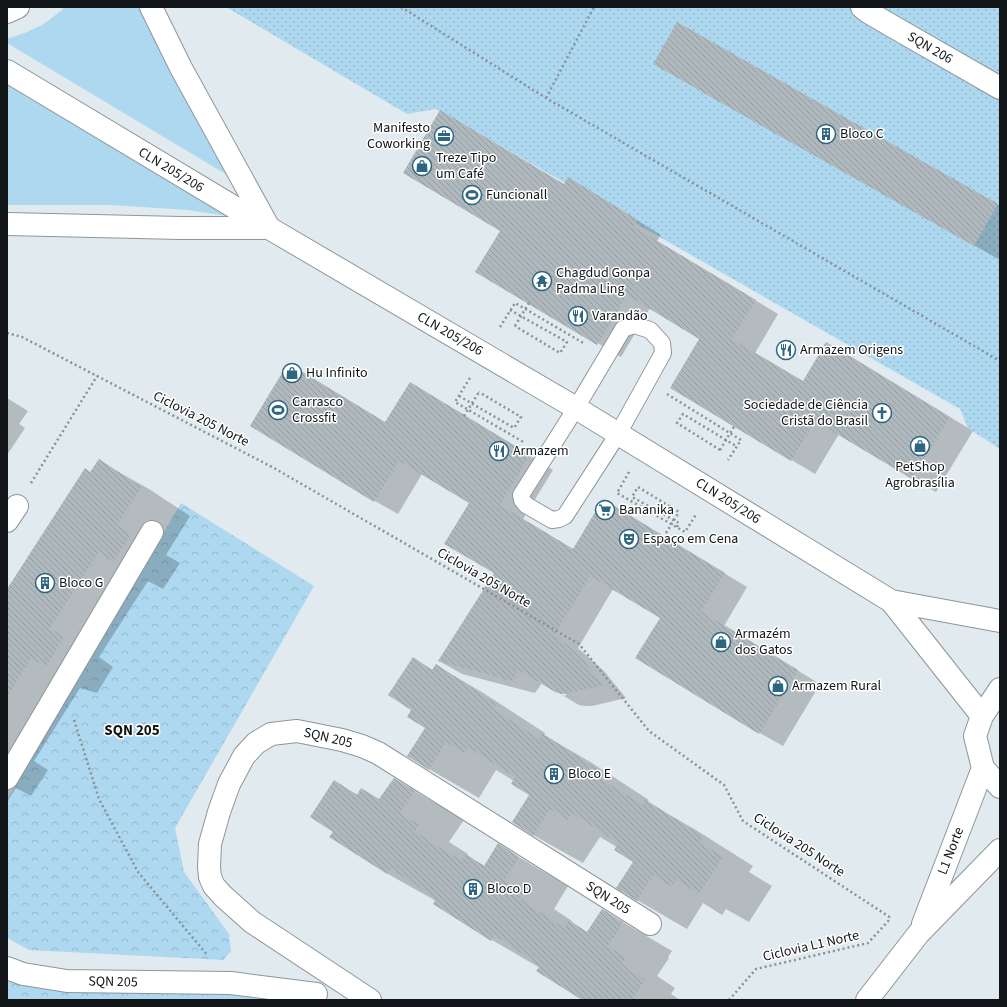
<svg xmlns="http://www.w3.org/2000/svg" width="1007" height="1007" viewBox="0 0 1007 1007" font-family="'Source Sans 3',sans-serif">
	<defs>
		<pattern id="forest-crowns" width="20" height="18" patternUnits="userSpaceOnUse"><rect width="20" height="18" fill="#add8ef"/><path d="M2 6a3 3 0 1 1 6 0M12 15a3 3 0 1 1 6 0" fill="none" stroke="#94b8cc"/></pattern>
		<pattern id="garden-dots" width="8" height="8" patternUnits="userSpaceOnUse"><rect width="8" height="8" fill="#add8ef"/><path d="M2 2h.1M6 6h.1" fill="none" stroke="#94b8cc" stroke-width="1.8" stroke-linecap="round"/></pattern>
		<pattern id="building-back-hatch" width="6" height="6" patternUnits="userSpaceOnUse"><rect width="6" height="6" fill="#aeb8bd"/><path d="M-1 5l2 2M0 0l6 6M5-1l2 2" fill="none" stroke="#959da2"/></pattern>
	</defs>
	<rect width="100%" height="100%" fill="#e0eaef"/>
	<path fill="#add8ef" d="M64,7H140L234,179L7,43V39L27,32L44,24L62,10Z
		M7,84L228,216L188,210L112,205H7Z"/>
	<path fill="url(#forest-crowns)" d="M181,503L314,586L175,828L184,872L229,934L231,951L223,960L29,950L7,938V800Z
		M7,979L278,998L281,1000H7Z"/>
	<path fill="url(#garden-dots)" d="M226,7H1000V449L968,428L960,409L436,109L407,114Z"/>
	<path fill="#0003" d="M677,24L1000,206V260L704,93Z
		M564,185L592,192L661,235L657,241L778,314L755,353L803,382L850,356L973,431L936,492L839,434L815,474L671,388L701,339L650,308L621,357L477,271Z
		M433,397L553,470L523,519L573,549L627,514L747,587L724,626L820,684L783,746L760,733L661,618L613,589L578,648L604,671L626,698L592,706H585L579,705L562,695L566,696V694L555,691L542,683L535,693L462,674L439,661L496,573L470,503L422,474L398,514L375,501L386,423Z
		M7,398L28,411L19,424L25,428L7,455Z
		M99,461L149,489L190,516L166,555L180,563L163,589L148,581L99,657L113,667L97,693L80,688L34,761L48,770L31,796L16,788L7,802V592Z
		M413,659L433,670L436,665L485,694L545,733L544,735L592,763L649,800L647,802L696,830L753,866L749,872L772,886L749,922L726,909L722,915L703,903L687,929L637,900L634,861L617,847L600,837L583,863L533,835L530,795L514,781L496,770L479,798L429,769L426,728L413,709Z
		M394,779L464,820L449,842L468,854L467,856L485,866L498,845L568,886L554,909L572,921L571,923L587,932L602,910L672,951L668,957L669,958L657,976L675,988L671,994L680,1000H583L540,968L492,940L434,903L436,901L388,874L331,837L334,832V782L358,795L379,800Z"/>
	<path fill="url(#building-back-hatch)" d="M677,22L998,204L974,246L653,64Z
		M440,110L564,184L568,177L638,220L634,227L756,300L732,339L803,381L826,342L950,417L912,479L815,421L791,461L670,388L699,339L627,295L597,345L475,272L500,231L403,173Z
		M288,363L385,422L410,382L530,455L500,505L573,549L603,499L725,573L701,611L798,670L759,734L635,658L660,618L590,576L555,634L581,657L604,685L568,693L561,694L555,692L519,670L512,681L438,661L494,573L444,544L469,503L399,461L374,502L250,426Z
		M99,459L141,487L117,525L131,534L113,562L99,552L50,628L64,637L47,665L30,660L7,697V589L85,468L90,472Z
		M413,657L432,670L436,664L496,704L493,709L539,739L542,733L600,771L596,776L643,805L646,800L704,837L700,842L723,857L699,894L676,880L672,887L653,875L637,901L616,888L633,862L614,850L618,843L572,813L568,820L550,809L533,836L512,822L529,795L511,784L515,777L468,747L464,753L446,742L429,770L407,756L425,728L407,717L411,710L388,695Z
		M394,778L415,791L400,813L419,825L415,831L452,856L453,855L461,861L466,854L484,866L498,843L519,857L505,880L523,892L519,898L564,928L569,920L587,932L602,909L623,922L619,928L620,929L608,946L626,958L622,964L645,980L632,1000H582L536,971L540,966L495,935L491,941L433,904L436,899L391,869L387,874L329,837L333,832L310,817L334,780L357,795L361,788L379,799Z"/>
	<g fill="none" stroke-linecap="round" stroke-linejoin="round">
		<g stroke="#8d969c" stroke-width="18">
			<path id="service" d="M634,325L650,330L662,343L663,353L618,434L565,516L559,519L552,520L526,505L522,500L521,495L576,408L623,329Z"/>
		</g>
		<g stroke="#8d969c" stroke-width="24">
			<path id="minor" d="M862,7L868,12L892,26L1000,88
				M7,521L17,506
				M7,778L152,532
				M7,968L23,974L67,981L231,983L316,994
				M370,1000L252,922L223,896L214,886L210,877L209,867L210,844L219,812L229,784L244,756L256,743L271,734L297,731L342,740L362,746L378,753L650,924"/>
		</g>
		<g stroke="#8d969c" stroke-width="24">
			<path id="tertiary" d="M7,71L269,228L576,408L891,601L982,716
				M891,601L1000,621
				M1000,689L982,716L975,736L983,768L1000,787
				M923,924L983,768
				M867,1000L919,933L1000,850"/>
		</g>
		<g stroke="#8d969c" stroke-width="24">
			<path id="primary" d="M7,12L18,7
				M7,224L181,228H269L181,68L151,7"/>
		</g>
		<path stroke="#899194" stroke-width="2.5" stroke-dasharray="2 3" stroke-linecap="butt" d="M401,7L546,98L1000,361
			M546,98L594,7
			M510,310L567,342L560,353L515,326
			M500,327L515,303L585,344
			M7,333L22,337L274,468L579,644L649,731L724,785L743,821L891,918
			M470,378L455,402L525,443
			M667,394L741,440L728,460
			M459,396L514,428L521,417L479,392
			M720,450L677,423L683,414L736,446
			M629,472L617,493L685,532L697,513
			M31,483L97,376
			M677,527L679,523L632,497L638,487L679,512
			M74,720L99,799L138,872L208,956
			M729,1000L756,969L868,943L891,918"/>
		<use href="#service" stroke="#fff" stroke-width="16"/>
		<use href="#minor" stroke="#fff" stroke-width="22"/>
		<use href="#tertiary" stroke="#fff" stroke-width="22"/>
		<use href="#primary" stroke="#fff" stroke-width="22"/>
		<path stroke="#899194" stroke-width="2.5" stroke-dasharray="2 3" stroke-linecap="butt" d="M515,326L529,303
			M464,416L479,392
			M720,450L735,425
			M666,533L679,512"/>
	</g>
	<defs>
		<g id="building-ring" transform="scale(1)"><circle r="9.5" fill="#fff" stroke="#2e6580" stroke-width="1.5"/><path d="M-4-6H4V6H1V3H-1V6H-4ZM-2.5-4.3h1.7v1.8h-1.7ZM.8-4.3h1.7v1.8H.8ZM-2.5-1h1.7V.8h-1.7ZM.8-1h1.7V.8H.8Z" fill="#2e6580"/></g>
		<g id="office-ring" transform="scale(1)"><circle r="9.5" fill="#fff" stroke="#2e6580" stroke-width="1.5"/><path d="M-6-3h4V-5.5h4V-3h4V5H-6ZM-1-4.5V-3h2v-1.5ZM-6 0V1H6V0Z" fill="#2e6580"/></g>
		<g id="shop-ring" transform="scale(1)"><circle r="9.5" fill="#fff" stroke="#2e6580" stroke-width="1.5"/><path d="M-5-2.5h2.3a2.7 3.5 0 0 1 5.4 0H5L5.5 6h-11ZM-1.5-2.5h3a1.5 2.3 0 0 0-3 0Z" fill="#2e6580"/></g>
		<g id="stadium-ring" transform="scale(1)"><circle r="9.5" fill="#fff" stroke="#2e6580" stroke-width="1.5"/><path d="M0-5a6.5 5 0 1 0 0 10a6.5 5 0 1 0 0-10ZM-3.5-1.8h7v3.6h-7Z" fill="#2e6580"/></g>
		<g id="temple-ring" transform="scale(1)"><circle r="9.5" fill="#fff" stroke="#2e6580" stroke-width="1.5"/><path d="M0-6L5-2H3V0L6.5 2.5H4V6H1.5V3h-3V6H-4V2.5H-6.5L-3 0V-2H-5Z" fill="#2e6580"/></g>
		<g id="restaurant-ring" transform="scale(1)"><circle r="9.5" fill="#fff" stroke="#2e6580" stroke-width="1.5"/><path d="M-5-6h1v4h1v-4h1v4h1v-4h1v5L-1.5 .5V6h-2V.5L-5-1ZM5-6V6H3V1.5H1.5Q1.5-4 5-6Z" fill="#2e6580"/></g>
		<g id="church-ring" transform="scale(1)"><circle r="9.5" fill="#fff" stroke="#2e6580" stroke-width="1.5"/><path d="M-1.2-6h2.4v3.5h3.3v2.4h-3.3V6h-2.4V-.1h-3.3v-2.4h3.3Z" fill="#2e6580"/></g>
		<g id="supermarket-ring" transform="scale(1)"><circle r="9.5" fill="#fff" stroke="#2e6580" stroke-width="1.5"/><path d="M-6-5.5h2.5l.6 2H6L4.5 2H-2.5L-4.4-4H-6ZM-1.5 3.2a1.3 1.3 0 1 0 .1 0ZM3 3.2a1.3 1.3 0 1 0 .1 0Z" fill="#2e6580"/></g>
		<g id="theatre-ring" transform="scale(1)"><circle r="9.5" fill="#fff" stroke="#2e6580" stroke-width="1.5"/><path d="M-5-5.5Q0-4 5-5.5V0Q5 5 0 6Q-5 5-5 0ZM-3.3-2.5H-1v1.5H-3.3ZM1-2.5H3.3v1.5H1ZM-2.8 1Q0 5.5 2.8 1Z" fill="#2e6580"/></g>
	</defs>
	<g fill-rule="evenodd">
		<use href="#building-ring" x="826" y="134"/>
		<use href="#office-ring" x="444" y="136"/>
		<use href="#shop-ring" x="422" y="166"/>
		<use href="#stadium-ring" x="472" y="195"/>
		<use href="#temple-ring" x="542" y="281"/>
		<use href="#restaurant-ring" x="578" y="316"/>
		<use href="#restaurant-ring" x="786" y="350"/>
		<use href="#shop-ring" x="292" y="373"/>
		<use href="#stadium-ring" x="278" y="410"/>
		<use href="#church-ring" x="882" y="413"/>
		<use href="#shop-ring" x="920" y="446"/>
		<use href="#restaurant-ring" x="499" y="451"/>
		<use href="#supermarket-ring" x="605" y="510"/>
		<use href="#theatre-ring" x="629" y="539"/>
		<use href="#building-ring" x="45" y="583"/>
		<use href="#shop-ring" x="721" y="642"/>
		<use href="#shop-ring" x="778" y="686"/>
		<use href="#building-ring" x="554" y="774"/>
		<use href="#building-ring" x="473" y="889"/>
	</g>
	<g text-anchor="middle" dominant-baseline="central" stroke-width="3" stroke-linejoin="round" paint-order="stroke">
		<g font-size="14" fill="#111517" stroke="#fff">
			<text transform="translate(930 48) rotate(30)">SQN 206</text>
			<text transform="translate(171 170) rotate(31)">CLN 205/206</text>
			<text transform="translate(450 334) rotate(30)">CLN 205/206</text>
			<text transform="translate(201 419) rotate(27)">Ciclovia 205 Norte</text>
			<text transform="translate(728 501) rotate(32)">CLN 205/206</text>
			<text transform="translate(484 578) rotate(30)">Ciclovia 205 Norte</text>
			<text transform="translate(328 738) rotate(13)">SQN 205</text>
			<text transform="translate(799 845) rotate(33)">Ciclovia 205 Norte</text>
			<text transform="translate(951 851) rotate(-69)">L1 Norte</text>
			<text transform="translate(608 898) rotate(32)">SQN 205</text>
			<text transform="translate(811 946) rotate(-13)">Ciclovia L1 Norte</text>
			<text transform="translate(113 982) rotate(1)">SQN 205</text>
		</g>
		<g font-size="14" fill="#111517" stroke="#fff" text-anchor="start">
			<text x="430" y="128" text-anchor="end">Manifesto<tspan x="430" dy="16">Coworking</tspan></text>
			<text x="840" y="134">Bloco C</text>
			<text x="436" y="158">Treze Tipo<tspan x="436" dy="16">um Café</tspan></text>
			<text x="486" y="195">Funcionall</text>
			<text x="556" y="273">Chagdud Gonpa<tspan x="556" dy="16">Padma Ling</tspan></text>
			<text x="592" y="316">Varandão</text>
			<text x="800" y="350">Armazem Origens</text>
			<text x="306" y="373">Hu Infinito</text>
			<text x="292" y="402">Carrasco<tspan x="292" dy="16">Crossfit</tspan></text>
			<text x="868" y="405" text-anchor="end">Sociedade de Ciência<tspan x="868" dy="16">Cristã do Brasil</tspan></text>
			<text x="513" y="451">Armazem</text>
			<text x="920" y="467" text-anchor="middle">PetShop<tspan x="920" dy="16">Agrobrasília</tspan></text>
			<text x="619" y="510">Bananika</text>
			<text x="643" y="539">Espaço em Cena</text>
			<text x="59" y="583">Bloco G</text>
			<text x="735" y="634">Armazém<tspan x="735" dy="16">dos Gatos</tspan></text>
			<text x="792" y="686">Armazem Rural</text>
			<text x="568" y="774">Bloco E</text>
			<text x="487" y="889">Bloco D</text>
		</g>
		<g font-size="15" font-weight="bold" fill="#111517" stroke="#fff">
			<text x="132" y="730">SQN 205</text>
		</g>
	</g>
	<rect width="1007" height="1007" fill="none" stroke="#111517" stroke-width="16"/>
</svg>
